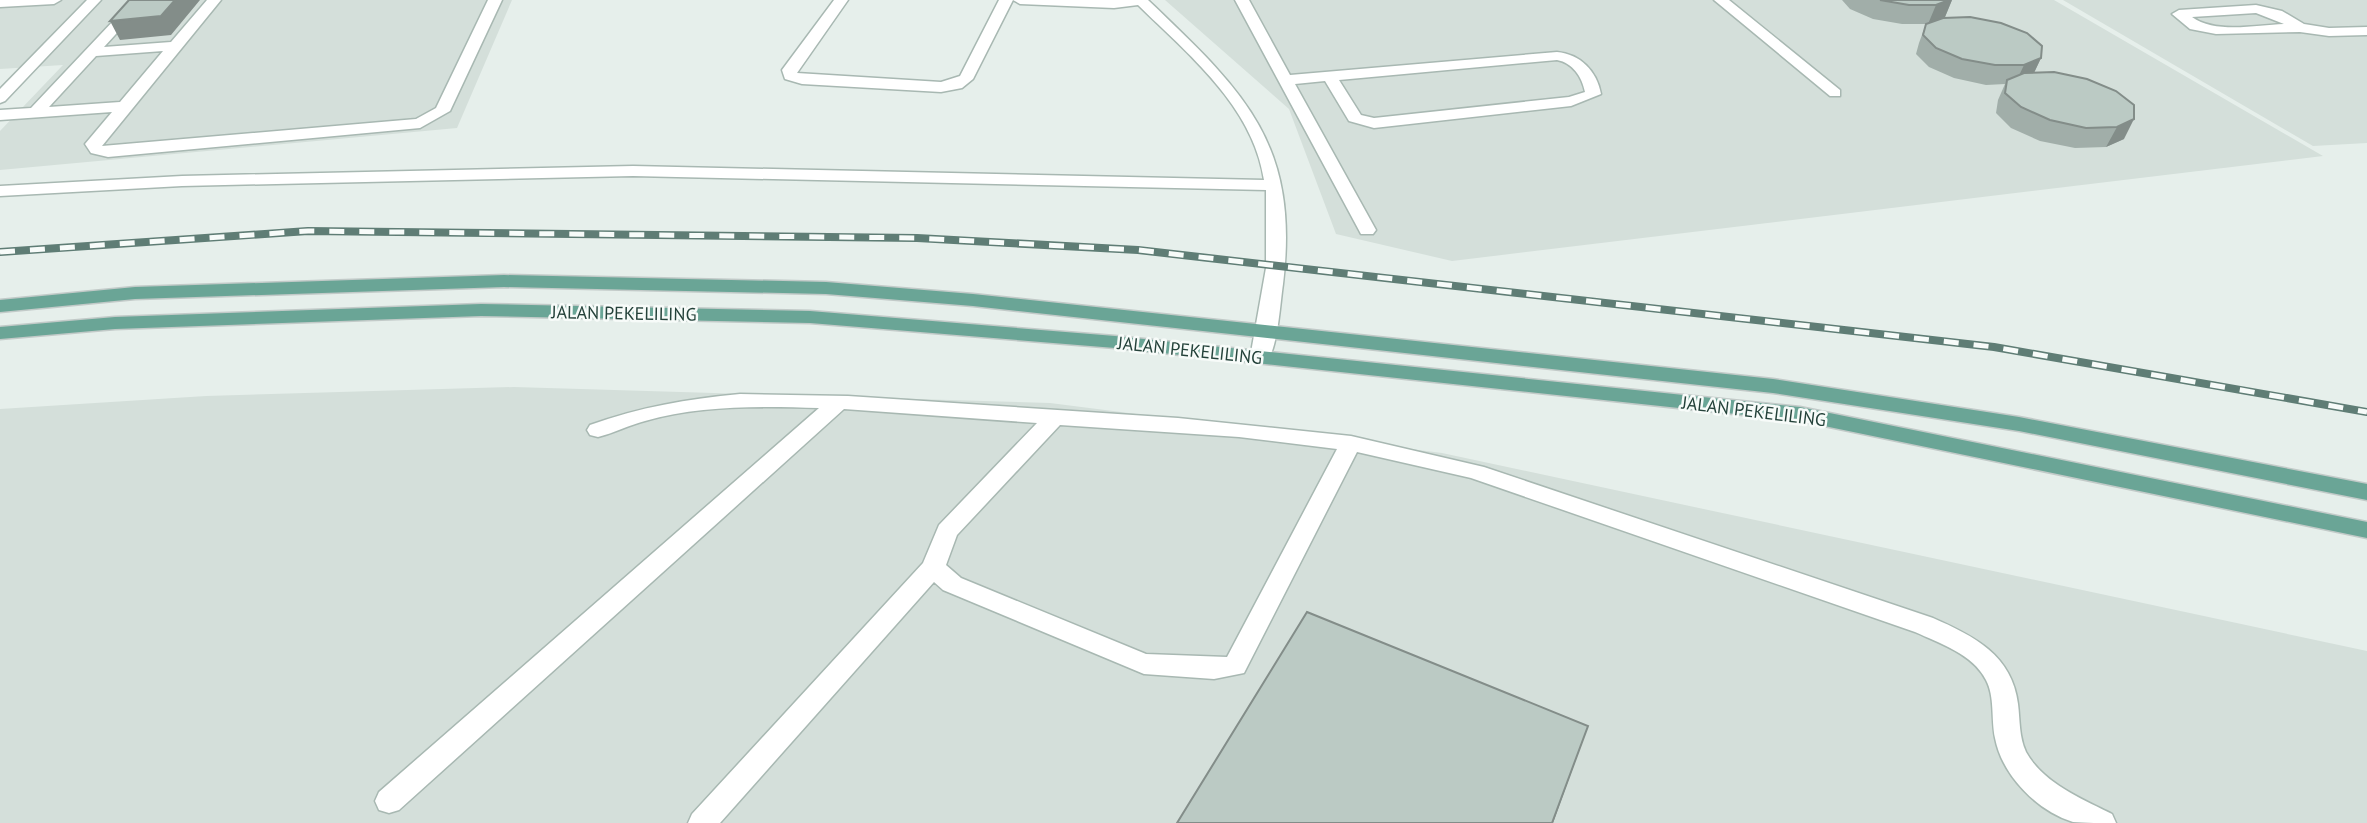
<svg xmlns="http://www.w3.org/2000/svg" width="2367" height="823" viewBox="0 0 2367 823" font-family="'PT Sans',sans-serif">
	<rect width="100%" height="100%" fill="#e6efeb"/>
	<path fill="#d4dfda" d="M0,0H512L457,128L0,170V131L63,65L0,69Z
		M1165,0H2054L2323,156L1452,261L1336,234L1289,109Z
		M2063,0H2367V143L2313,146Z
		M514,387L1050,403L1442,453L2367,651V823H0V409L206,396Z"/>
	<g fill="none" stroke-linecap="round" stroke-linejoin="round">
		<g stroke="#a8b8b2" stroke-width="3">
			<path id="minor" d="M0,0H61L54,4L0,7Z
				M87,0H101L5,101L0,103V89Z
				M133,0H147L104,47L171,42L207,0H221L102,146L416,119L436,108L488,0H502L450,111L420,128L108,157L91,153L85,144L112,112L0,120V110L31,108ZM163,51L120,102L49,107L96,56Z
				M834,0H848L797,73L941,82L960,76L999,0H1013L973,79L962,88L941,92L802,84L785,79L782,70Z
				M1013,0H1148C1243,91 1300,142 1283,284C1280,304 1278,346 1267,362L1260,364L1250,358L1266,268V190L633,176L182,186L0,196V186L182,176L633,166L1264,180C1253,106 1188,54 1138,5L1114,8L1020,4Z
				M1235,0H1249L1290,75L1557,52C1580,54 1597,71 1601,94L1571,106L1374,128L1349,121L1325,81L1295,84L1376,230L1373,234H1361ZM1557,60C1573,63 1582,77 1585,92L1569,97L1374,118L1361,115L1339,80Z
				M1714,0H1729L1840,90V96H1830Z
				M2256,5L2282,11L2304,24L2329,28L2367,27V35L2329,36L2300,32L2216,34L2190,29L2172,14L2179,10ZM2256,13L2284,24C2257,25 2215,34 2192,17Z
				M740,394L848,396L1178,418L1351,436L1484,467L1933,618C1974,636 2012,655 2018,704C2020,720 2019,737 2026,752C2043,783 2082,799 2112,814L2116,823C2103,823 2085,823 2073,822C2037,811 2002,775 1995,738C1991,719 1995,697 1986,680C1973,654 1939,643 1915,632L1471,478L1357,452L1244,673L1214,679L1144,674L943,590L934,582L720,823H688L692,814L923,563L939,525L1037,423L844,409L399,810L389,813L379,810L375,801L379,792L819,408C762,406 700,405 645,421C629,425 614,433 598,437L590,435L587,430L590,425C640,407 687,399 740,394ZM1060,425L1239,437L1337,449L1227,657L1146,654L961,578L946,565L957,535Z"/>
		</g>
		<g stroke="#c2cac8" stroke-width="3">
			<path id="major" d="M504,275L826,282L973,294L1773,379L2019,417L2367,484V500L2019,431L1773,393L973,306L826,294L504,287L135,299L0,312V300L135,287Z
				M481,304L810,311L1115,336L1800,407L2367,522V538L1800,421L1115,348L810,323L481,316L115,329L0,339V327L115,317Z"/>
		</g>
		<use href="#minor" fill="#fff" fill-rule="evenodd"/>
		<use href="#major" fill="#6aa596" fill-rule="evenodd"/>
		<g stroke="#5f7d75" stroke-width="8">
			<path id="rail" d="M0,252L308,231L917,238L1138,250L1994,347L2367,412"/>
		</g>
		<use href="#rail" stroke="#f7fbf9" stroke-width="5" stroke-dasharray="15" stroke-linecap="butt"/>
	</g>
	<path fill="#a1aea9" d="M1842,0H1952L1945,17L2041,58L2034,73L2087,79L2124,139L2106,147L2075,148L2040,141L2011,128L1996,113L1998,100L2005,84L1986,85L1954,78L1929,67L1916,54L1919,43L1926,24H1928H1902L1873,19L1850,9Z"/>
	<path fill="#838d89" d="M175,0H200L171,35L120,40L110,21Z
		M1949,0H1952L1945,17L1928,24L1936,5Z
		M2041,58L2032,77L2015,84L2024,65Z
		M2134,119L2124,139L2106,147L2117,127Z
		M1588,726L1553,823H1552Z"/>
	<path fill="#bbcac4" stroke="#838d89" stroke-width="2" d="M129,0H175L161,16L110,21Z
		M1880,0H1949L1936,5H1909Z
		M1970,17L2001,23L2027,33L2042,46L2041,58L2024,65H1995L1962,59L1936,48L1923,35L1926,24L1943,18Z
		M2054,72L2087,79L2116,91L2134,105V119L2117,127L2086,128L2050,120L2021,107L2005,93L2007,80L2024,73Z
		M1307,612L1588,726L1552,823H1177Z"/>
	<g text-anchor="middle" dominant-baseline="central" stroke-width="5" stroke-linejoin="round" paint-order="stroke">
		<g font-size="18" fill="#24423a" stroke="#f7fbf9">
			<text transform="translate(624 313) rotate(1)">JALAN PEKELILING</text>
			<text transform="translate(1190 350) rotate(6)">JALAN PEKELILING</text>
			<text transform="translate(1754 411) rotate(7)">JALAN PEKELILING</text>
		</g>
	</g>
</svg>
